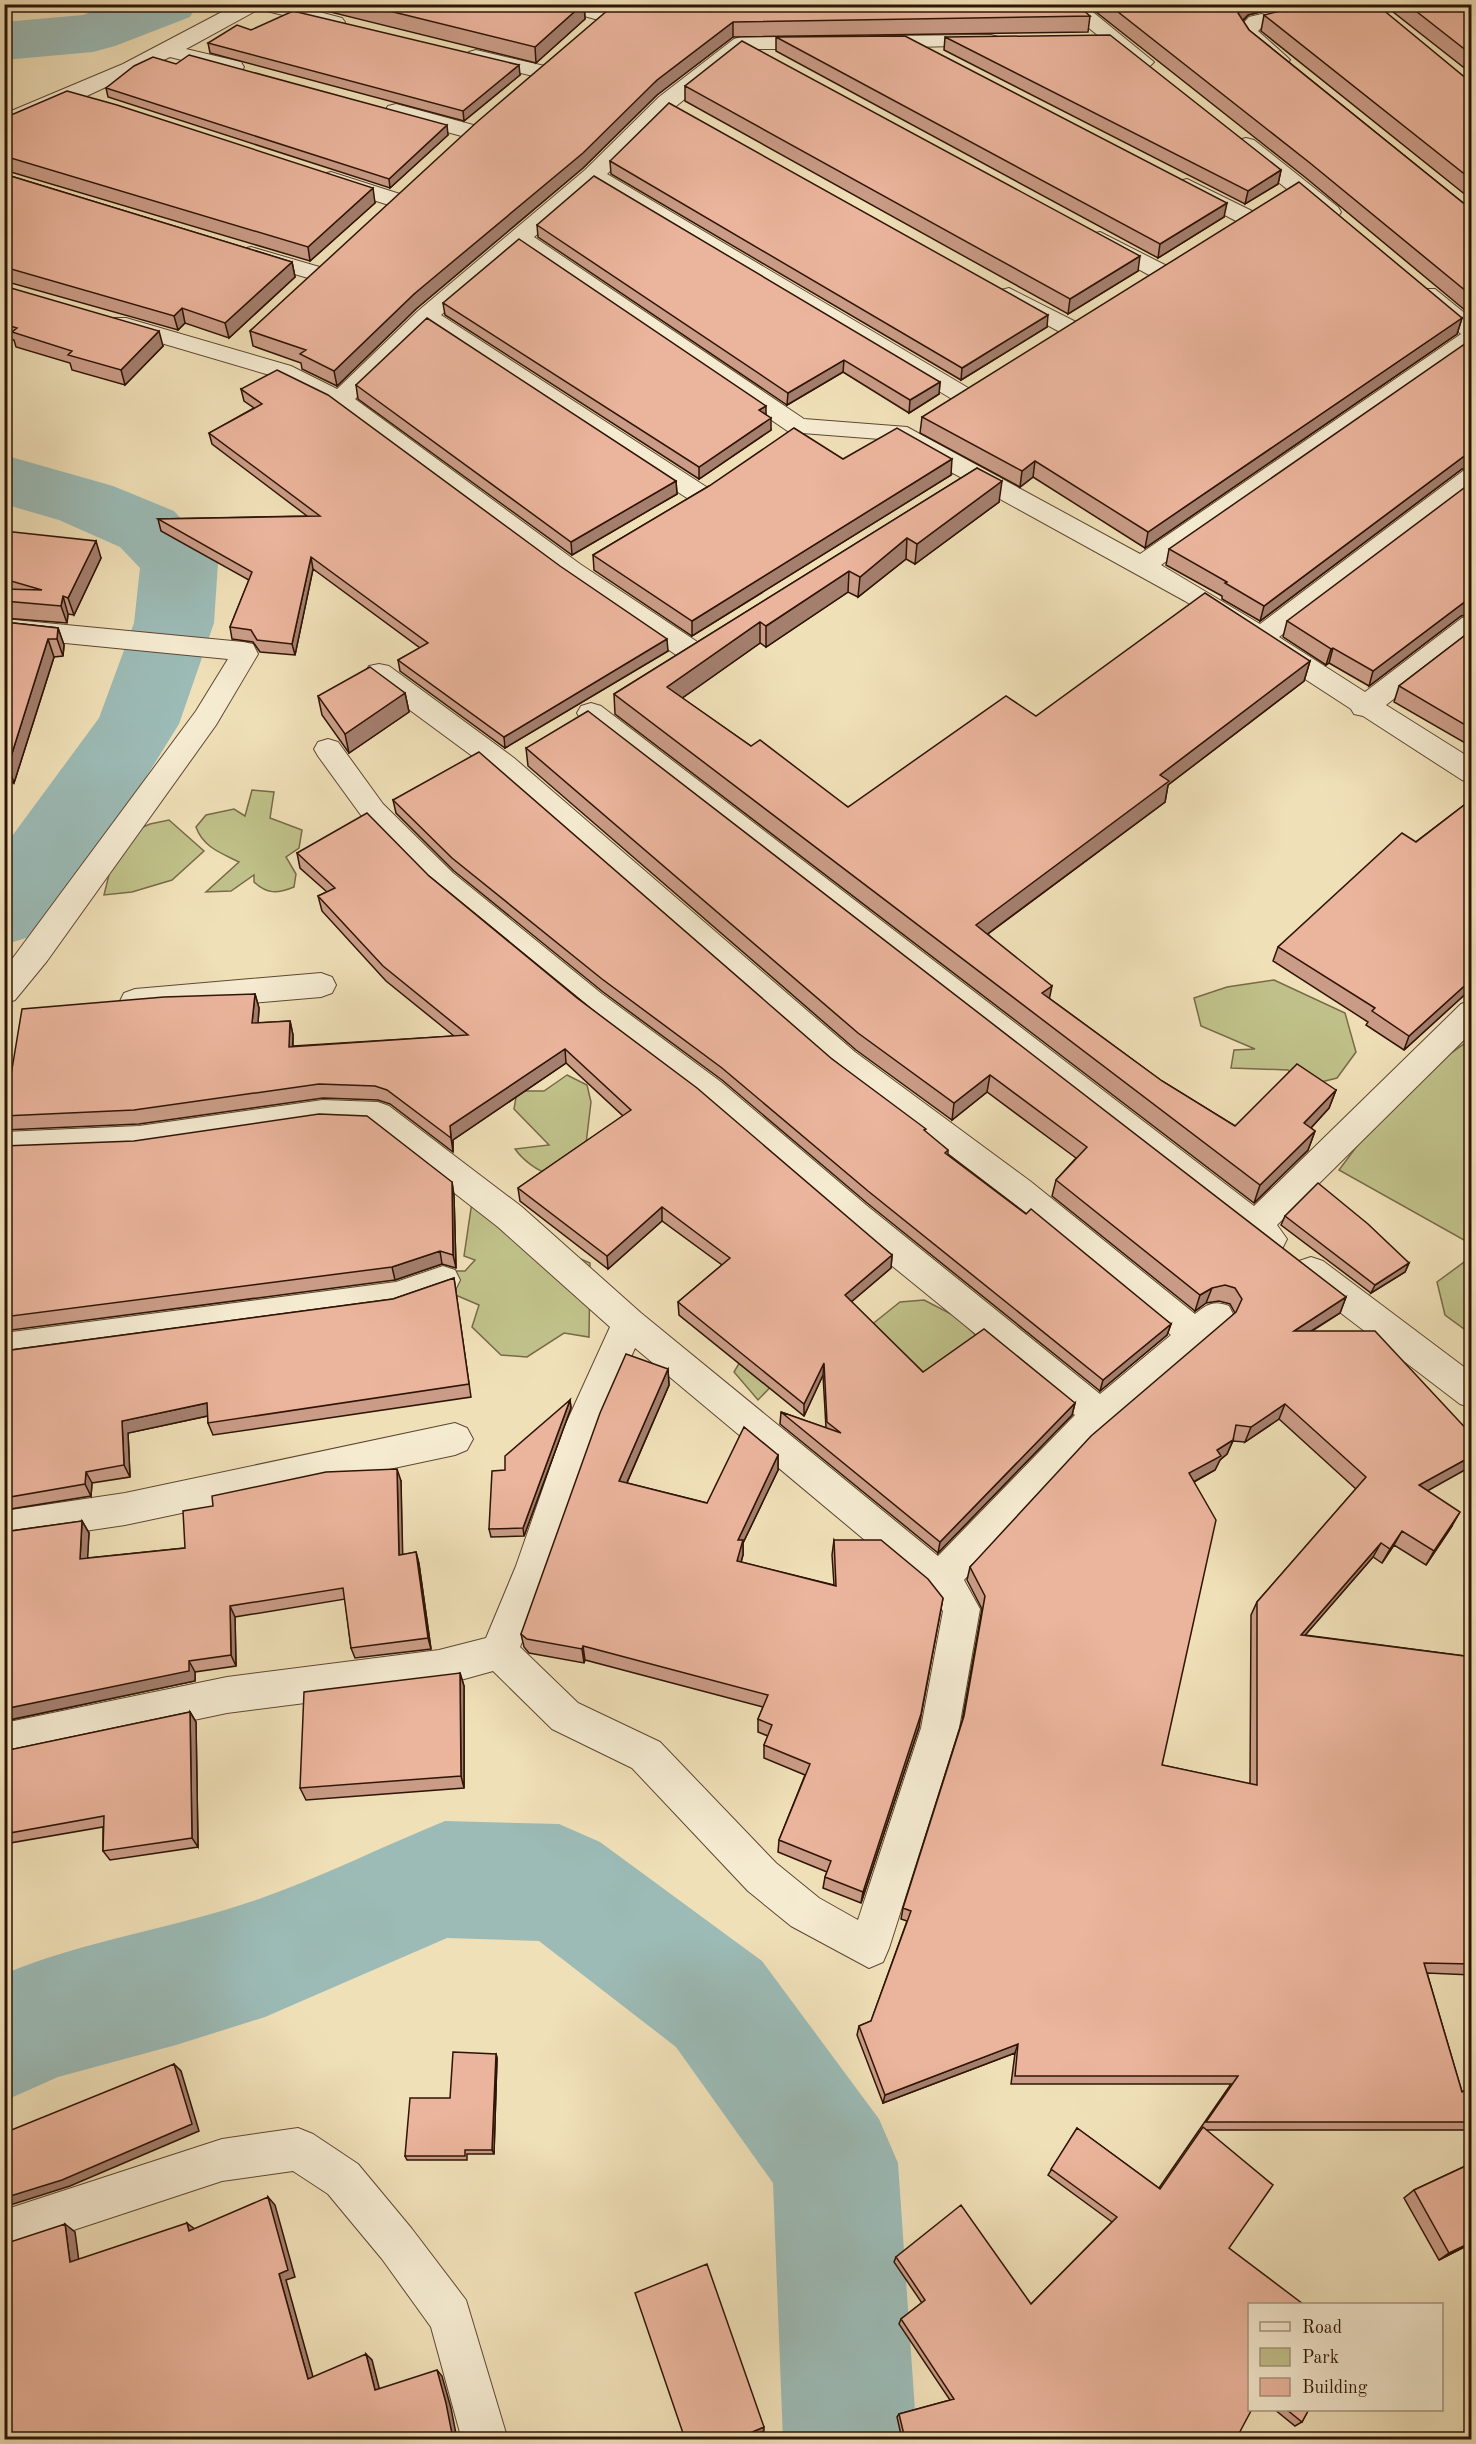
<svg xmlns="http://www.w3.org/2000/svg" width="1476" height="2444" viewBox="0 0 1476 2444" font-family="'Old Standard TT',serif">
	<rect width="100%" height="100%" fill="#f0e0b8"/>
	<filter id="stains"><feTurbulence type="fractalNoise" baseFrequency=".00333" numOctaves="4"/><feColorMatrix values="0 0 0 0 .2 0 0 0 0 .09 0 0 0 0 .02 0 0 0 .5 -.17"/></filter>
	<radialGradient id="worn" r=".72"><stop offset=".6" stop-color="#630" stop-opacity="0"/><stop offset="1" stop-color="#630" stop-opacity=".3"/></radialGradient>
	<path fill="#c0c18a" stroke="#786a48" stroke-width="1.5" d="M252,790L274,792L270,818L302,830L299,848L286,857L296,874L294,887C277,894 267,894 254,882V875L231,891L206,892L239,862C221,853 203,847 196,827L206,815L234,809L245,816Z
		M169,820L204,851L172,880L132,892L104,895L118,838L150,824Z
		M1274,980L1345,1013L1356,1052L1337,1078L1301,1087L1288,1070L1231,1068L1234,1050L1255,1049L1201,1026L1194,998L1227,987Z
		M1471,1039V1244L1339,1170L1398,1091Z
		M567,1075L587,1085L591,1102L585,1152L551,1175C537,1171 523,1160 515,1149L549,1145L514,1109L517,1091H544Z
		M473,1195L512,1229L590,1263L589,1337L564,1333L527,1357L501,1355L472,1327L479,1305L453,1294L452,1271H465L475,1260L464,1256Z
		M1471,1257V1334L1445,1315L1437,1282Z
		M924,1300L955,1316L982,1341L921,1375L870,1326L900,1302Z
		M810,1346L758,1400L734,1372L744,1355Z"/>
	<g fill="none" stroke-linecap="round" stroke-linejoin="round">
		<path fill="#9cbbb6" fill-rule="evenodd" d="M111,4H198L190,17L115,46L93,52L4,60V22L83,15Z
			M4,455L113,486L174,511L206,545L218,563L214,623L179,724L130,803L35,935L4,945V847L99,718L134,623L140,568L120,547L59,520L4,504Z
			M445,1821L559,1824L600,1842L762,1961L879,2119L898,2163L917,2440H783L773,2183L676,2047L539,1941L447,1938L265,2017L176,2045L58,2077L4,2101V1974C86,1940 176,1928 259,1899C322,1877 383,1846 445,1821Z"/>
		<g stroke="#5f4732" stroke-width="2">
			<path id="street" d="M237,4H289L342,18L345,22L342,26L335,28L259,9L186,49L241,62L244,67L241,72L233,73L170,57L76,101L4,128V114L123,64Z
				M552,4H587L613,12L616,16L613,20L606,22L555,8Z
				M1059,4H1083L1154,62L1150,66H1136Z
				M1304,4H1345L1342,8L1263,26L1258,31L1286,56L1290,60L1286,64C1266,70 1247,45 1237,30L1249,17Z
				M991,35L998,37L1001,41L998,45L871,48L864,46L861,42L864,38L871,36Z
				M741,37H820L827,39L831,43L827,47L820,49H746L675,107L607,174L970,389L973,394L970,399L961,402L952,399L594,185L534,237L804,419L907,427L1140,554L1461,334L1419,299L1415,294L1419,289H1435L1472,319V348L1161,565L1260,624L1463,471L1472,469V490L1279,637L1365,692L1462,618L1472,615V638L1386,705L1472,759V783L1462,780L1363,716L1354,714L1351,709L1185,601L893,440L789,432L520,248L441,315L708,488L712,494L708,500L699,502L690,500L428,328L355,399L580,564L702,645L706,652L702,659L692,661L682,659L562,576L331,405L273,376L110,328L106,323L110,318H126L291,366L337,389L418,311L585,170L659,97L734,39Z
				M476,50L549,67L552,72L549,77L541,78L469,60L465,56L469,52Z
				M396,104L477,126L480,131L477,136L469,138L388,116L385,111L388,106Z
				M1246,138L1254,140L1338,207L1341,212L1338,217H1322L1238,150L1235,145L1238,140Z
				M331,172L403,195L406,200L403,205L395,207L323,184L320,179L323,174Z
				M1187,179L1254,212L1257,217L1254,222H1238L1179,191L1176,186L1179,181Z
				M1100,232L1167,266L1171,271L1167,276H1151L1092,244L1089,239L1092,234Z
				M251,247L323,268L327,273L323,278L315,280L243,259L239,254L243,249Z
				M1009,288L1076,322L1080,327L1076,332L1068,334L1060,332L1001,300L997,295L1001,290Z
				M4,619L243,642L253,644L258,654L216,725L47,961L15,1000L4,1004V970L196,711L228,659L4,637Z
				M379,664L389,666L514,758L855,1052L1030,1181L1195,1314C1207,1304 1214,1300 1229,1306L1234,1316L1229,1326L1208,1345L1085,1449L964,1580L980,1609L959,1728L889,1948L883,1962L869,1968L791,1926L748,1891L632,1768L552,1729L493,1671L439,1686L227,1713L4,1760V1723L227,1677L439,1650L486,1638L516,1566L564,1428L610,1327L498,1227L371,1128L323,1126L139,1152L4,1158V1132L139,1126L323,1100L378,1102L389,1106L522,1207L641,1313L938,1556L1075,1415L842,1225L699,1100L580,1010L433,889L363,818L318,756L314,749L318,742L328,739L338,742L383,804L453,873L602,994L721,1082L866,1205L1100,1394L1171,1335L1006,1199L833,1070L494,772L369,680L365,673L369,666ZM635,1348L927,1592L943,1611L921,1728L858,1920L819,1898L776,1863L660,1742L578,1703L520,1647L552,1566L600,1428Z
				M591,703L601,706L1254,1206L1461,1004L1472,1000V1032L1277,1225L1287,1239L1282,1249L1270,1253L1258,1249L581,720L577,713L581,706Z
				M321,973L332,977L336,985L332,993L321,997L135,1013L124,1009L120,1001L124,993L135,989Z
				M1311,1257L1323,1261L1472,1373V1408L1460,1404L1299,1281L1294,1271L1299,1261Z
				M443,1266L455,1270L460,1280L455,1290L396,1310L4,1363V1333L396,1282Z
				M455,1423L467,1428L473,1439L467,1450L455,1455L125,1525L4,1543V1511L125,1493Z
				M298,2128L313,2134L358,2164L412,2229L466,2300L508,2440H462L431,2327L382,2259L328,2194L293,2171L222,2181L4,2253V2210L222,2139Z"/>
		</g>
		<use href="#street" fill="#f5ebd1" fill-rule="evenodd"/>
	</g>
	<path fill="#ca9c87" stroke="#2f1405" stroke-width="1.5" fill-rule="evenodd" d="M313,4H584L585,19L536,63L314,8Z
		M1086,4H1292L1248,15L1243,21L1249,30L1467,206L1472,207V316L1306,178Z
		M1383,4H1472V74Z
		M614,6L1090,16L1088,32L733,37L657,95L583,168L416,309L337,386L302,369L301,363L253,346L250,331Z
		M1264,15L1467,79L1472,80V200L1261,31Z
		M251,30L520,75L464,121L210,53L208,43Z
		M776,37L1224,217L1158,258L776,51Z
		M945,37L1281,170L1278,184L1245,204L944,50Z
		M176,64L448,135L390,188L108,97L106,88Z
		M685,86L1138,271L1068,314L685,101Z
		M4,118L375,203L310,261L4,170Z
		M610,161L1047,327L961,380L611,174Z
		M4,174L292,262L295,277L229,338L185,323L178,330L4,281Z
		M537,225L940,382L939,394L909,413L843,372L787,405L538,237Z
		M4,286L163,346L125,385L72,370L70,363L16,347L14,340L4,337Z
		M443,303L766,414L771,430L699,479L445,315Z
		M1462,318L1457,334L1145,548L1033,477L1020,487L920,433L922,417Z
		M356,385L676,481L677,494L572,555L358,399Z
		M241,389L668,651L505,748L400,671L398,660L420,648L313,569L295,655L260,652L253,642L232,639L230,627L249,580L161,531L158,519L307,516L212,444L209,433L254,408L244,401Z
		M843,459L951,475L692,636L594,570L593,555L709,486Z
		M977,468L999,502L915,564L906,559L858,597L848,592L766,647L760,643L682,698L751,746L848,807L1036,716L1310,661L1304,681L1168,785L1165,802L988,934L1049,998L1162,1081L1235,1126L1336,1090L1329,1108L1311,1128L1315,1131L1308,1150L1254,1203L615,714L614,694Z
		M1462,469L1260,621L1222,599V596L1166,565L1169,549Z
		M4,531L101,558L74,615L68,614L67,623L4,618Z
		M1461,616L1369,686L1329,663L1326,665L1283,637L1287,621Z
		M4,622L58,628L64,645L63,656L54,657L14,783L4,782Z
		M1472,630V747L1394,702L1399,686Z
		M405,693L409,712L349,753L322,715L318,696Z
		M526,748L1346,1297L1340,1313L1312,1331L1452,1526L1426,1565L1394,1545L1382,1563L1373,1557L1305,1635L1472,1657V1975L1427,1973L1462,2092L1472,2087V2130H1206L1229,2248L1236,2439H902L897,2417L899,2414L950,2400L899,2324L901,2319L922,2303L894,2262L896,2257L1031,2304L1112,2222L1048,2175L1077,2128L1159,2188L1231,2084H1011L1015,2053L883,2103L857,2035L859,2026L871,2021L907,1921L901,1919L903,1908L962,1721L982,1609L967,1580L970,1567L1235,1313L1230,1304L1219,1301L1206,1303L1195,1311L1052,1196L1056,1180L1076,1158L987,1092L952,1120L856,1050L528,766ZM1279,1419L1356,1489L1257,1602L1251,1615L1250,1784L1162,1765L1194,1482L1215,1470L1220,1460L1227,1454L1233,1441L1245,1442Z
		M1472,799V988L1404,1050L1366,1025L1368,1022L1273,961L1278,947Z
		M393,800L832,1059L948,1150V1154L1171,1324L1167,1335L1100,1391L867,1203L722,1080L603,992L454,871L396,813Z
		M297,853L429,876L892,1255L891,1268L851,1302L923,1372L1075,1403L1072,1415L938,1553L780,1424L781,1412L826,1428L823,1375L804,1416L679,1315L678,1302L722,1265L662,1221L608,1269L520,1201L518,1188L623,1116L566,1063L453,1140V1152L390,1104L378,1100L323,1098L139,1124L4,1130V1075H11L255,994L259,1008L258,1023L290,1021L293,1035V1046L454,1036L386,981L322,911L318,896L327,892L300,868Z
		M4,1146L452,1182L454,1196L456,1268L442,1264L395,1280L4,1331Z
		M1285,1216L1409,1263L1405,1272L1371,1293L1281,1225Z
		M454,1278L471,1397L213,1435L208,1423V1416L128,1433L130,1477L92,1483L91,1496L4,1510V1351L393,1299Z
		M668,1369L669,1385L627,1483L707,1503L778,1455V1470L743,1543V1555L741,1562L834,1585L832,1555L834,1540L919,1727L861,1903L823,1888L825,1877L827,1872L778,1852L779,1840L805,1775L764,1758V1745L768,1736L758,1732V1719L763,1707L585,1660L584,1663L529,1653L524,1647L521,1634Z
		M570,1400L571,1408L524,1536L491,1537L489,1529Z
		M401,1481L402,1555L416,1552L419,1564L431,1649L355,1658L351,1648L345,1599L235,1617L236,1666L195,1672V1681L4,1721V1532L82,1521L89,1533L87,1558L185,1548Z
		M460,1673L464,1686V1788L306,1800L300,1788Z
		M190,1712L196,1722L198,1847L110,1860L103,1851V1827L4,1844V1751Z
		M496,2054L497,2058L494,2154H467V2160H407L405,2156L450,2098Z
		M1472,2163V2243L1439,2260L1404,2198L1414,2190Z
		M1274,2409H1309L1302,2422L1295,2426Z"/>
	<path fill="#a47f6e" stroke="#2f1405" stroke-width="1.5" d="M583,4H584L585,19L536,63L535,47Z
		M1247,4H1292L1248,15L1235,28L1238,13Z
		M733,22V37L657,95L583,168L416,309L337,386L334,371L414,294L657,80Z
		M519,65L520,75L464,121L463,111Z
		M447,125L448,135L390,188L389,179Z
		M1281,170L1278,184L1245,204L1248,191Z
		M373,188L375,203L310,261L308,247Z
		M1227,203L1224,217L1158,258L1160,244Z
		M1140,256L1138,271L1068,314L1070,299Z
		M292,262L295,277L229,338L225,323Z
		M182,308L185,323L178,330L174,316Z
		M1048,315L1047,327L961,380L962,368Z
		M1462,318L1457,334L1145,548L1148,532Z
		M159,331L163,346L125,385L121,370Z
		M844,360L843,372L787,405L788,393Z
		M940,382L939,394L909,413L910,400Z
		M766,406V418L759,410Z
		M771,418V430L699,479V467Z
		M1472,453V468L1462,469L1260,621L1264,606L1467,454Z
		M952,459L951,475L692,636V621Z
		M1035,461L1033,477L1020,487L1022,471Z
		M676,481L677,494L572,555L571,542Z
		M1002,481L999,502L915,564L917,544Z
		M907,538L906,559L858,597L860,577Z
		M96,541L101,558L74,615L68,598Z
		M311,557L313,569L295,655L292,644Z
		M849,571L848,592L766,647V626Z
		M63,596L68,614L67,623L61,606Z
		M1472,599V614L1461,616L1369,686L1373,671L1466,601Z
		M760,622V643L668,708L667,687Z
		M58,628L64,645L63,656L57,639Z
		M48,639L54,657L14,783L8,766Z
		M667,639L668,651L505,748L504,737Z
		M1333,648L1329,663L1326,665L1331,649Z
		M1310,661L1304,681L1168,785L1165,802L974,944L976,925L1160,775Z
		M405,693L409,712L349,753L345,734Z
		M1472,979V988L1404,1050L1409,1036Z
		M1052,986L1048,1005L1042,993Z
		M255,994L259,1008L257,1037L252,1023Z
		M290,1021L293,1035L292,1061L289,1047Z
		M565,1049L566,1063L453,1140V1152L451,1138L450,1126Z
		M990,1075L987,1092L952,1120L954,1103Z
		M1336,1090L1329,1108L1298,1142L1304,1123Z
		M1315,1131L1308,1150L1254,1203L1260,1185Z
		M452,1182L454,1196L456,1268L453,1255Z
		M662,1207V1221L608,1269L607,1256Z
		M440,1251L442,1264L395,1280L392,1267Z
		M892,1255L891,1268L844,1308L845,1295Z
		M1409,1263L1405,1272L1371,1293L1375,1285Z
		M1212,1288L1206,1303L1195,1311L1200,1295Z
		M1346,1297L1340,1313L1287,1346L1294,1331Z
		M1171,1324L1167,1335L1100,1391L1103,1380Z
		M824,1363L823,1375L804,1416V1404Z
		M668,1369L669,1385L621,1496L619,1481Z
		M570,1400L571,1408L524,1536L523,1528Z
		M207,1403L212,1415L128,1433L130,1477L124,1465L122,1421Z
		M1075,1403L1072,1415L938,1553L940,1542Z
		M1285,1404L1279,1419L1245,1442L1251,1427Z
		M1233,1440L1227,1454L1220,1460L1215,1470L1184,1487L1189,1473L1217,1450Z
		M778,1455V1470L743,1543V1555L737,1576L738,1540Z
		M1472,1456V1466L1411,1500L1419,1485Z
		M397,1469L401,1481L403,1567L399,1555Z
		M86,1472L92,1483L91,1496L85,1484Z
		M1460,1512L1452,1526L1426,1565L1434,1551Z
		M82,1521L89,1533L87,1570L80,1559Z
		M1402,1531L1394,1545L1382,1563L1390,1549Z
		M1381,1543L1373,1557L1294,1648L1301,1635Z
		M416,1552L419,1564L431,1649L428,1638Z
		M943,1598L919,1727L861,1903L863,1892Z
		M230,1606L235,1617L236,1666L231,1655Z
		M583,1646L585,1660L584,1663L582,1649Z
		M189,1661L195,1672V1681L4,1721V1709Z
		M460,1673L464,1686V1788L461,1776Z
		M190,1712L196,1722L198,1847L192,1838Z
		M1018,2044L1015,2053L883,2103L885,2095Z
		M496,2054L497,2058L494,2154L492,2150Z
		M174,2064L181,2071L199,2131L70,2186L4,2207V2198Z
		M268,2197L275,2205L295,2277L286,2280L315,2384L308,2379L279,2274Z
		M187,2223L196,2230L189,2231Z
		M65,2224L75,2232L80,2269L70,2262Z
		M1472,2242V2243L1439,2260L1449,2253Z
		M366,2354L372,2360L381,2395L375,2390Z
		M437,2370L442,2376L451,2408L457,2439H453Z
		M764,2427V2431L745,2439H736Z"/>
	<path fill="#ebb59d" stroke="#2f1405" stroke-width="1.5" fill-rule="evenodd" d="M361,4H583L535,47Z
		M615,4H1076L1090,16L733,22L657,80L583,153L414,294L334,371L300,354L306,350L250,331L477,122Z
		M1108,4H1247L1238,13L1249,30L1467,206L1472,207V296L1310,163Z
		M1308,4H1376L1467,79L1472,80V180L1264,15Z
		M1407,4H1472V55Z
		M293,11L519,65L463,111L208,43L237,25L251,30Z
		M1110,35L1281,170L1248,191L945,37Z
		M905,36L1227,203L1160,244L776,37Z
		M742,41L1140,256L1070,299L685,86Z
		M189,55L447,125L389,179L106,88L134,66L153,57L176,64Z
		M67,91L117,105L373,188L308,247L4,156V118Z
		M669,103L1048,315L962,368L610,161Z
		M4,174L292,262L225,323L182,308L174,316L4,267Z
		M594,176L940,382L910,400L844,360L788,393L537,225Z
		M1299,182L1462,318L1148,532L1035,461L1022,471L922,417Z
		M519,239L766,406L759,410L771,418L699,467L443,303Z
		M4,286L159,331L121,370L68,355L72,351L12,332L17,328L4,324Z
		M427,318L676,481L571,542L356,385Z
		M1472,339V453L1467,454L1264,606L1225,583L1227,582L1169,549Z
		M277,370L328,395L560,566L667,639L504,737L398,660L428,643L311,557L292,644L257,640L251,630L230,627L252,572L158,519L320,516L209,433L262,404L241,389Z
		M794,428L843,459L897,428L952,459L692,621L593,555L709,486Z
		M977,468L1002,481L917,544L907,538L860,577L849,571L766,626L760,622L667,687L751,746L760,740L848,807L1006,696L1036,716L1205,593L1310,661L1160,775L1169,781L976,925L1052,986L1042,993L1162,1081L1235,1126L1297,1064L1336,1090L1304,1123L1315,1131L1260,1185L614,694Z
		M1472,482V599L1466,601L1373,671L1333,648L1331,649L1287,621Z
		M4,531L96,541L68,598L63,596L61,606L4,601V589L42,590L4,579Z
		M4,622L58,628L57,639H48L8,766H4Z
		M1472,630V729L1399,686Z
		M370,667L405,693L345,734L318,696Z
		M588,711L1346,1297L1294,1331H1375L1472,1435V1456L1419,1485L1460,1512L1434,1551L1402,1531L1390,1549L1381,1543L1301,1635L1472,1657V1964L1424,1963L1462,2092L1472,2087V2122H1206L1238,2076H1015L1018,2044L885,2095L859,2026L871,2021L911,1911L903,1908L964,1716L985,1596L970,1567L1091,1436L1236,1312L1242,1299L1235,1288L1225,1285L1212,1288L1200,1295L1056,1180L1087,1147L990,1075L954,1103L858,1033L526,748ZM1285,1404L1366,1477L1257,1602V1785L1162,1765L1216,1520L1189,1473L1221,1456L1217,1450L1233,1440L1236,1425L1251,1427Z
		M479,752L832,1059L926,1129L924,1130L948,1150L945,1153L1026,1214L1031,1209L1171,1324L1103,1380L868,1191L722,1068L602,979L452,858L393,800Z
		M1472,799V979L1409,1036L1372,1011L1375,1008L1278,947L1402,833L1416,842Z
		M367,813L429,876L577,998L697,1088L892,1255L845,1295L923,1372L984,1329L1075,1403L940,1542L781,1412L841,1433L827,1422L824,1363L804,1404L678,1302L730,1258L662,1207L607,1256L518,1188L631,1110L565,1049L450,1126L451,1138L387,1090L375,1086L319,1084L134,1110L4,1116V1075H11L22,1009L164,997L255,994L252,1023L290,1021L289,1047L468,1035L383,966L318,896L335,888L297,853Z
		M319,1114L367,1116L452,1182L453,1255L440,1251L392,1267L4,1317V1146L134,1141Z
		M1318,1183L1368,1224L1409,1263L1375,1285L1285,1216Z
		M454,1278L469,1384L208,1423L207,1403L122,1421L124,1465L86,1472L85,1484L4,1498V1351L393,1299Z
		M626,1354L668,1369L619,1481L707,1503L744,1427L778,1455L738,1540H743L737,1561L836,1586L834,1540H881L928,1579L943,1598L921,1714L863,1892L825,1877L831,1861L779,1840L810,1764L764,1745L772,1725L758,1719L768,1695L583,1646L582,1649L527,1639L521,1634L600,1413Z
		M570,1400L523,1528L489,1529L492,1471L505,1470V1456Z
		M397,1469L399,1555L416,1552L428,1638L351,1648L343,1588L230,1606L231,1655L189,1661V1671L4,1709V1532L82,1521L80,1559L185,1548L183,1511L213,1506L212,1496L326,1472Z
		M460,1673L461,1776L300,1788L304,1692Z
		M190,1712L192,1838L103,1851L104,1816L4,1834V1751Z
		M453,2052L496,2054L492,2150H465V2156H405L410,2098H450Z
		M174,2064L192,2124L62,2180L4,2198V2133Z
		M1203,2127L1273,2185L1229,2248L1303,2304H1250V2409H1252L1236,2439H905L899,2414L954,2399L901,2319L925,2300L896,2257L961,2205L1031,2304L1117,2217L1051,2169L1077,2128L1160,2189Z
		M1472,2163V2242L1449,2253L1414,2190Z
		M268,2197L288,2270L279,2274L308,2379L366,2354L375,2390L437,2370L446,2403L453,2439H4V2268L8,2267L4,2250V2244L65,2224L70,2262L187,2223L189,2231Z
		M707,2264L764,2427L736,2439H685L635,2293Z
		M1286,2409H1309L1302,2422Z"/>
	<rect width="1476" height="2444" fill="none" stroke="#f0e0b8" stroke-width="24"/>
	<rect x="6" y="6" width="1464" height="2432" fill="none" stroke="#2f1405" stroke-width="3"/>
	<rect x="12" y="12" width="1452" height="2420" fill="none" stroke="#2f1405" stroke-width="1.5"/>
	<rect x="1248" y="2303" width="195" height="108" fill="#f5ebd1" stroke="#a6957f" stroke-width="1.5"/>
	<rect x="1260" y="2322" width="30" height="9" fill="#f5ebd1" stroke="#a6957f" stroke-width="1.5"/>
	<text x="1302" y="2333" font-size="18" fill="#2f1405">Road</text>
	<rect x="1260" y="2348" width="30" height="18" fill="#c0c18a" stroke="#a6957f" stroke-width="1.5"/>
	<text x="1302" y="2363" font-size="18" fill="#2f1405">Park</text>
	<rect x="1260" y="2378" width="30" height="18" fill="#ebb59d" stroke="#a6957f" stroke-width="1.5"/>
	<text x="1302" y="2393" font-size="18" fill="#2f1405">Building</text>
	<rect width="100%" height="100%" filter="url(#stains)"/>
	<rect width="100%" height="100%" fill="url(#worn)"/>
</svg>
